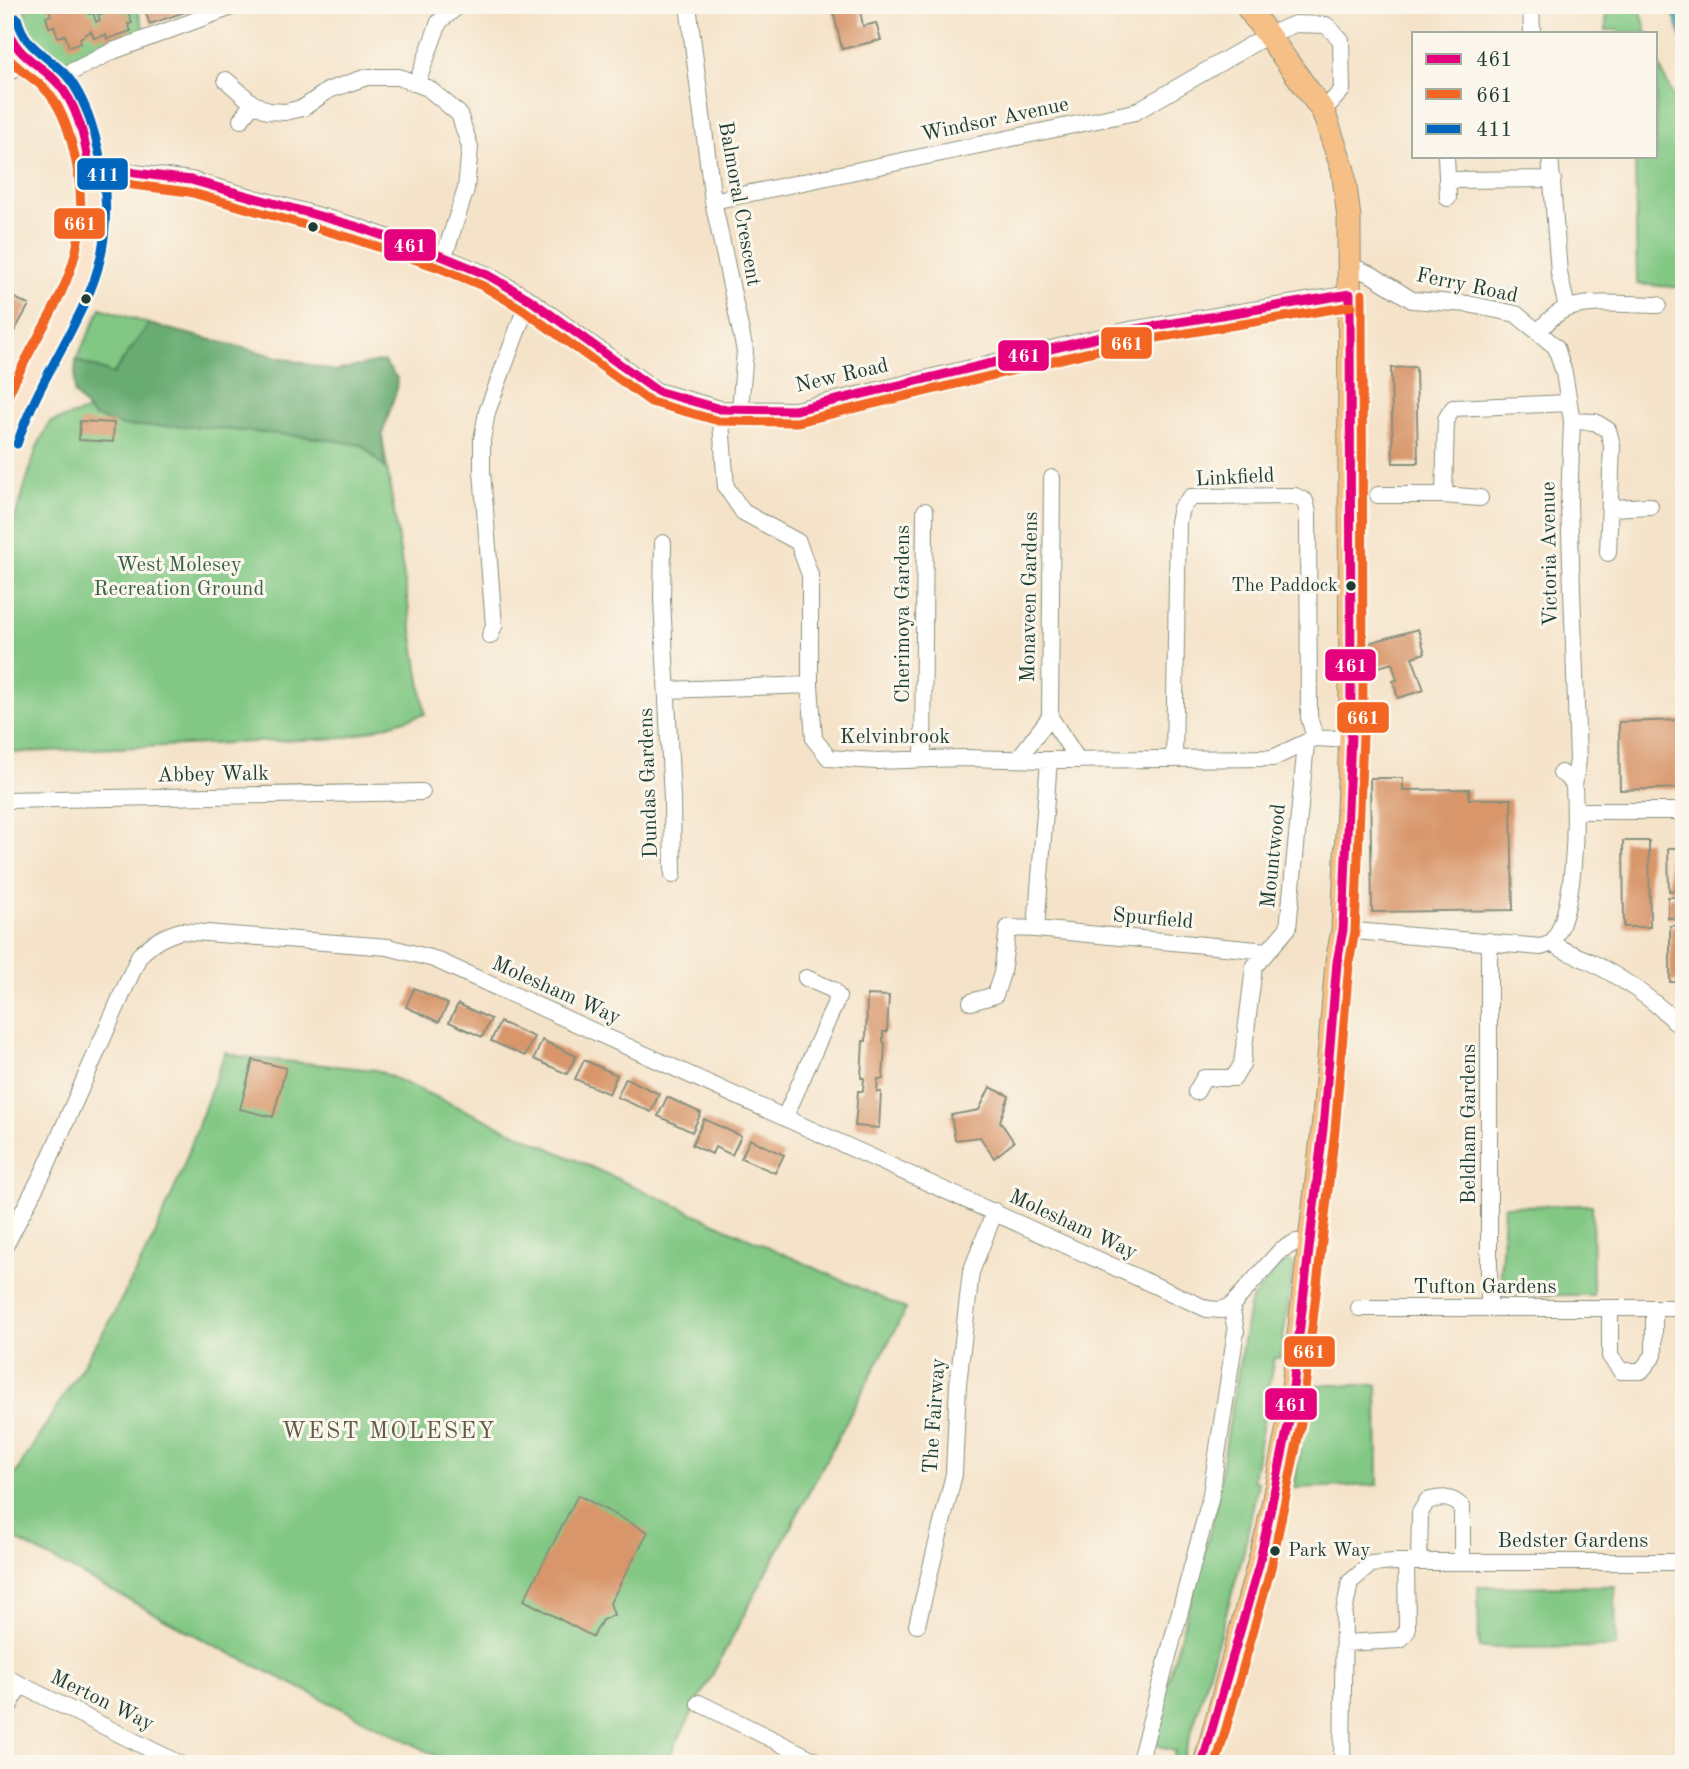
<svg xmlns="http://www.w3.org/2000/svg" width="1689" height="1769" viewBox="0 0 1689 1769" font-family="'Old Standard TT',serif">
	<rect width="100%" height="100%" fill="#fbf7ec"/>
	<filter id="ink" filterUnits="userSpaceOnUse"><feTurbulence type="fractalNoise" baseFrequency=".0143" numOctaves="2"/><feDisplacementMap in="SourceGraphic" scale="14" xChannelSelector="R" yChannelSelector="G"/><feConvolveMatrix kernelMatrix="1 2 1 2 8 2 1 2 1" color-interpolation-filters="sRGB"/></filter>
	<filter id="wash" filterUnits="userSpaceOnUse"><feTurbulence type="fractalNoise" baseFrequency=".00686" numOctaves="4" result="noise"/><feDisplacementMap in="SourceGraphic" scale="28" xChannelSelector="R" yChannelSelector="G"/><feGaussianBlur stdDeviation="1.57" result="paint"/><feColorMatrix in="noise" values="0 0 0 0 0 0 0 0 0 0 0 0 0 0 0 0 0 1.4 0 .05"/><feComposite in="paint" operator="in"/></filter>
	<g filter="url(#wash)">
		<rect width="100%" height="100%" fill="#f5e3c9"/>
		<path fill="#82c884" stroke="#50825c" stroke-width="2" d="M25,5H136L145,32L70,62C37,49 25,42 25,5Z
			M1606,5H1639L1647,33H1620L1619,30H1606Z
			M1656,58L1684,121V288L1637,284L1635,156H1656Z
			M101,308L149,324L113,374L76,360Z
			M90,410L382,435L425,714L345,738L5,753V550L37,447L50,422Z
			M225,1052L242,1057L376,1070L906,1309L665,1764H453L212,1644L5,1534V1491L110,1321L154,1237L179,1178Z
			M1592,1205L1593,1295H1500L1504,1206Z
			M1287,1261L1292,1263L1294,1268L1280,1358H1274L1253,1480L1258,1482L1243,1555L1182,1764H1149L1156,1760L1173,1763L1175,1751C1164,1748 1155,1748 1153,1734L1213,1520L1249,1306L1252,1299L1282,1263Z
			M1311,1385H1377L1378,1485L1294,1488Z
			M1615,1586L1616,1647L1479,1648L1478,1587Z"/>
		<path fill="#69ac72" stroke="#447453" stroke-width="2" d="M149,324L334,371L383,361L397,378L396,391L382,435L385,468L362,445L309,437L189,426H123L93,416L74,393L76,360L113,374Z"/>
		<path fill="#48b6c2" stroke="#347a7b" stroke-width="2" d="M1670,5H1684V44Z"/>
		<g id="blocks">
			<path fill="#d8966a" d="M48,5H86L89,14L93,13L96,22L100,20L98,15L105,13L103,8L113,5L115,9L122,7L124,13L128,12L132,23L128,24L131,31L107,39L106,35L94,38L91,31L80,38L81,43L69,47L65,35L58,37L54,26L49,27L46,17L51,15Z
				M143,5H199V7L150,24Z
				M859,5L863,26L876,23L881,40L842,49L833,11Z
				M5,293L29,305L5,348Z
				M1416,367L1418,463H1393L1391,368Z
				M80,421L114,423L113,442L79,440Z
				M1418,629L1425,653L1412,657L1424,690L1398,698L1393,681L1397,680L1392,663L1376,668L1369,643Z
				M1684,720V788L1620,790L1619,722Z
				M1370,778H1403V790L1469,789V799H1511L1513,910L1372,912Z
				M1623,841H1649L1650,927H1624Z
				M1668,848H1682L1683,890L1669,891Z
				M1668,897H1683V918H1668Z
				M1684,925V982H1670V926Z
				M414,988L448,1004L439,1022L406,1007Z
				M867,995L889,996L887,1032H883V1042L885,1043L883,1079H878L877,1092H881L879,1128L855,1126L858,1091H863L864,1078H861L863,1041H866Z
				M458,1004L491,1019L482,1037L449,1022Z
				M500,1022L534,1037L525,1056L491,1041Z
				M542,1040L576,1056L567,1074L534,1059Z
				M253,1060L286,1068L273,1117L240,1109Z
				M584,1060L617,1075L609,1094L575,1079Z
				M626,1078L659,1094L651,1112L617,1097Z
				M990,1087L1009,1096L1000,1121L1014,1142L994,1158L980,1137L955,1140L951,1115L979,1110Z
				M667,1097L701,1113L692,1132L658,1116Z
				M704,1119L741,1136L732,1155L715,1147L712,1154L692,1145Z
				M750,1139L784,1155L775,1173L741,1158Z
				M578,1495L648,1532L610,1603L614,1615L602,1620L593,1637L524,1600Z"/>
		</g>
	</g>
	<g filter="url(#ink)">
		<use href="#blocks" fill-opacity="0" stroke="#8a907e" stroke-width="2"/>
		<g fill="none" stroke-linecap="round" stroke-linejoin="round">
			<g stroke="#8a907e" stroke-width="18">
				<path id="street" d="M509,5L510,7
					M688,5L713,201L745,351L740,410
					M1531,5L1532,33
					M5,74L29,62
					M226,80L252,103L268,111L285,112L303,108L329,90L367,77H399L428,88L459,114L470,147L466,189L444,257
					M57,83L65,75L113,51L237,5
					M417,83L439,22L459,5
					M241,120L252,103
					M1446,156L1448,198
					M1550,156L1559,273L1567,308
					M89,163L135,173L191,180L355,226L444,257L488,275L529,299L657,391L720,409L795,410L1130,330L1350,294
					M1447,180L1553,179
					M92,185L133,173
					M713,201L1135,112L1268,35L1295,24L1326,25L1341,40L1342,90L1323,111
					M1349,265L1372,275L1412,300L1468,304L1516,314L1556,347L1564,373L1572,421L1569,504L1578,760L1574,785
					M1539,331C1547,322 1557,311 1569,308C1594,300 1632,305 1658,305
					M720,409L726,487L743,512L798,542L810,575V685L814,739L829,758L877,761L962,758L1049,760L1273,758L1315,738L1333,739L1351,735
					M1572,421L1595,422L1608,430L1612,445L1608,553
					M1052,478L1050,717L1078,760
					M1378,495H1444L1480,498
					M1444,495L1446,419L1453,408L1569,403
					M1612,508L1650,506
					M663,543L662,599L672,799L673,875
					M490,636L494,626L482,471V440L487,412L529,299
					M667,690L810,685
					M1174,758L1178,522L1181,508L1191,497L1295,496L1305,501L1308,513L1309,717L1315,738
					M923,759L925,511
					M1018,759L1050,717
					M1049,760L1036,929L1267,951
					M5,800L422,792
					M1575,811H1684
					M1343,930L1541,947L1552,943C1564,952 1577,955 1591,962C1626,980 1657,1002 1684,1030
					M1552,943C1576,909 1576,826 1574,785L1568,777L1561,773
					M971,1002L995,995L1002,973L1008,928L1036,929
					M1196,1092L1204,1078H1234L1242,1064L1254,967L1288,928L1306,744
					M785,1117L838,997L833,990L806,978
					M5,1246L45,1169L139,956C152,943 163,936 181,931L388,947L434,959L1207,1309L1221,1310L1231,1306L1281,1250L1296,1242L1309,1243
					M1359,1308H1684
					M1489,1308V941
					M1610,1308V1356L1621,1371H1641L1654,1355V1308
					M1419,1562L1420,1513L1427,1501C1441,1497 1451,1496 1462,1507V1562
					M917,1625L954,1474L958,1384L971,1272L995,1211
					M1344,1643L1400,1640L1407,1631L1406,1562
					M5,1677L180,1764
					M699,1703L822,1764
					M5,1715L20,1684
					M1139,1764L1210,1500L1236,1331L1231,1306
					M1342,1764L1344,1613L1350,1582L1371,1564L1394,1562H1684"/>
			</g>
			<g stroke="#8a907e" stroke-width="24">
				<path id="secondary" d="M5,21C11,56 33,60 55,81C66,92 73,108 78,123C96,174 101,235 79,285C56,338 21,383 5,440"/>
			</g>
			<g stroke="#8a907e" stroke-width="25">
				<path id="primary" d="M1205,1764L1268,1530L1289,1421L1323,1129L1337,962L1343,930L1351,735L1349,218L1343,170L1323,111L1246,5"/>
			</g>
			<use href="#street" stroke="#fff" stroke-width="16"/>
			<use href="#secondary" stroke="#fbe5cf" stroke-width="21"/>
			<use href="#primary" stroke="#f5bf86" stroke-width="23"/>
			<g stroke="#fbf7ec" stroke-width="14">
				<path id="bus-1" d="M5,22C16,62 44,62 64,91C83,118 87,154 92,185
					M89,163L135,173L191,180L355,226L444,257L488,275L529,299L657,391L720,409L795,410L1130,330L1350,294
					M1202,1764L1259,1565L1289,1421L1323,1129L1337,962L1343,930L1351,735L1350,294"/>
			</g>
			<g stroke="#fbf7ec" stroke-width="14">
				<path id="bus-2" d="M5,54C19,73 43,81 55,102C68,122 74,149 78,173C94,274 40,318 5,403
					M86,175L133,185L189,192L351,238L440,268L483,286L522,309L651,402L719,421L797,422L1132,342L1352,306
					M1216,1764L1271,1568L1301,1423L1335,1130L1349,964L1355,931L1363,735L1362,294"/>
			</g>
			<g stroke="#fbf7ec" stroke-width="14">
				<path id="bus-3" d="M17,444C35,389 68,343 90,291C114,234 108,170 88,114C82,99 75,84 64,73C44,53 25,48 17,18"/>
			</g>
			<use href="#bus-1" stroke="#e5007d" stroke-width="9"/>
			<use href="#bus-2" stroke="#f26522" stroke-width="9"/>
			<use href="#bus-3" stroke="#0065bd" stroke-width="9"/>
		</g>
	</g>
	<g fill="#1f3d34" stroke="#fbf7ec" stroke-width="2.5">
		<circle cx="313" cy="227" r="6"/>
		<circle cx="86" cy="299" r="6"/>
		<circle cx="1351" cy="586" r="6"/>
		<circle cx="1275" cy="1551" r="6"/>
	</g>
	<g text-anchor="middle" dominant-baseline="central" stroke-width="6" stroke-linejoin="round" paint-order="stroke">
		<g font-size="19" fill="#1f3d34" stroke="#fbf7ec" text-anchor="end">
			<text x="1338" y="586">The Paddock</text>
			<text x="1288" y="1551" text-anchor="start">Park Way</text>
		</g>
		<g font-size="21" fill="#1f3d34" stroke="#fbf7ec">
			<text transform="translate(995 120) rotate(-12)">Windsor Avenue</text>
			<text transform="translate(739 204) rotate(80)">Balmoral Crescent</text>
			<text transform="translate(1467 286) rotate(12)">Ferry Road</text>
			<text transform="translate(842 376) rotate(-13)">New Road</text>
			<text transform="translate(1235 478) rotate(-3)">Linkfield</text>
			<text transform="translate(1550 554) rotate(-91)">Victoria Avenue</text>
			<text transform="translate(1030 597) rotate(-89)">Monaveen Gardens</text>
			<text transform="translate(903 614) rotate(-90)">Cherimoya Gardens</text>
			<text x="895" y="737">Kelvinbrook</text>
			<text transform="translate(213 775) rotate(-1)">Abbey Walk</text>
			<text transform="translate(649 783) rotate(-92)">Dundas Gardens</text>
			<text transform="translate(1274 856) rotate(-84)">Mountwood</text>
			<text transform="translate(1153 919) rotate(5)">Spurfield</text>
			<text transform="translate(556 991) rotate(24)">Molesham Way</text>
			<text transform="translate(1469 1124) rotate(-90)">Beldham Gardens</text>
			<text transform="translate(1073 1225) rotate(25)">Molesham Way</text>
			<text x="1485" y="1287">Tufton Gardens</text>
			<text transform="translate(935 1416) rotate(-86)">The Fairway</text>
			<text x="1573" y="1541">Bedster Gardens</text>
			<text transform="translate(102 1701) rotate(26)">Merton Way</text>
		</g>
		<g font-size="21" fill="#386048" stroke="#fbf7ec">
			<text x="179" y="565">West Molesey<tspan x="179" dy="24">Recreation Ground</tspan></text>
		</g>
		<g font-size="23" letter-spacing="2" fill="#605c47" stroke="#fbf7ec">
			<text x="389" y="1431">WEST MOLESEY</text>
		</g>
	</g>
	<g stroke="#fbf7ec" stroke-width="2.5">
		<rect x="76" y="157" width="53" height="34" rx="7" fill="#0065bd"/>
		<rect x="53" y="207" width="53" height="33" rx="7" fill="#f26522"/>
		<rect x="383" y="228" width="54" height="34" rx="7" fill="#e5007d"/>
		<rect x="1100" y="326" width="53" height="34" rx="7" fill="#f26522"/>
		<rect x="997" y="339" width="53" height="33" rx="7" fill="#e5007d"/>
		<rect x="1324" y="648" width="53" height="34" rx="7" fill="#e5007d"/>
		<rect x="1336" y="701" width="54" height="33" rx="7" fill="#f26522"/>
		<rect x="1283" y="1335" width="53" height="33" rx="7" fill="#f26522"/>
		<rect x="1264" y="1387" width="54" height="34" rx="7" fill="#e5007d"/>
	</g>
	<g font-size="19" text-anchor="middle" font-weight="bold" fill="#fff">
		<text x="103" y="181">411</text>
		<text x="80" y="230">661</text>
		<text x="410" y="252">461</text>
		<text x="1127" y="350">661</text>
		<text x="1024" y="362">461</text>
		<text x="1351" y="672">461</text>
		<text x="1363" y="724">661</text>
		<text x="1309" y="1358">661</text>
		<text x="1291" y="1411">461</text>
	</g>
	<rect width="1689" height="1769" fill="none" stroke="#fbf7ec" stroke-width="28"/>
	<rect x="1412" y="32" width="245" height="126" fill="#fbf7ec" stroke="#a3ada2" stroke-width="2"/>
	<rect x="1426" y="54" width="35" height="10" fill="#e5007d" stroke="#a3ada2" stroke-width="2"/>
	<text x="1476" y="66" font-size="21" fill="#1f3d34">461</text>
	<rect x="1426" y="89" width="35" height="10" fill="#f26522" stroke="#a3ada2" stroke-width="2"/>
	<text x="1476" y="102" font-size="21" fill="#1f3d34">661</text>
	<rect x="1426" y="124" width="35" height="10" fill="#0065bd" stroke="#a3ada2" stroke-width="2"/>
	<text x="1476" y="136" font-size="21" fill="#1f3d34">411</text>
</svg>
